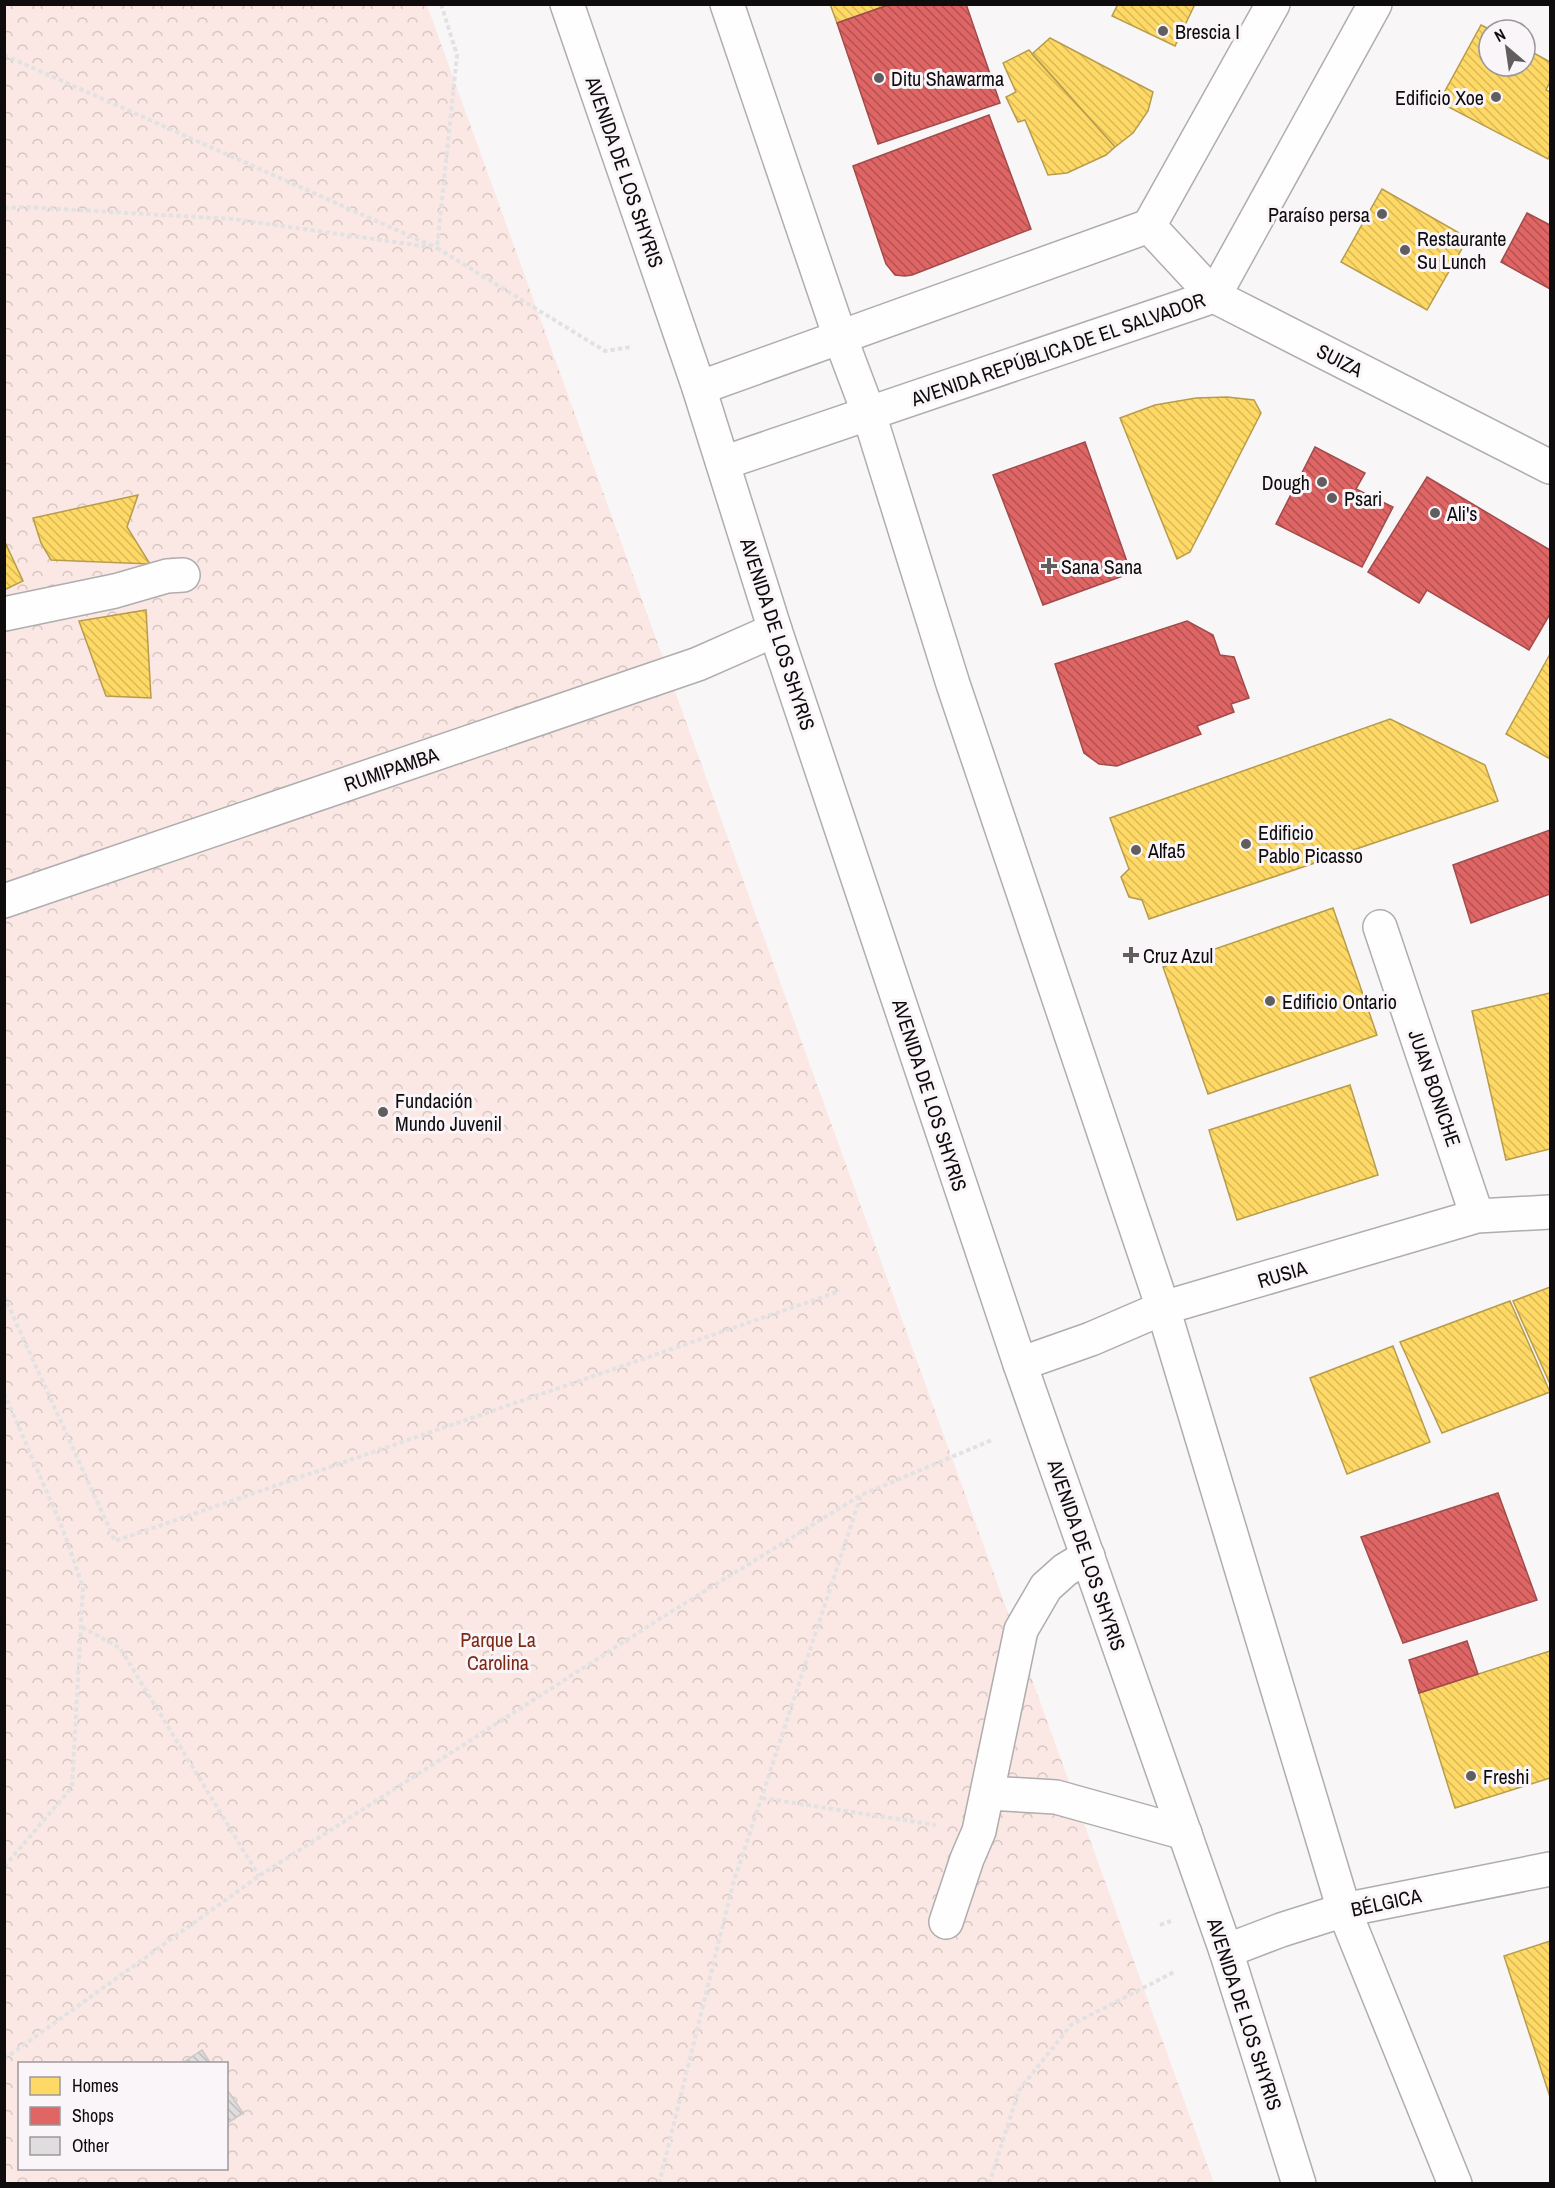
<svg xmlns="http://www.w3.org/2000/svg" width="1555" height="2188" viewBox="0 0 1555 2188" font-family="'Archivo Narrow',sans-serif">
	<defs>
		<pattern id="park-crowns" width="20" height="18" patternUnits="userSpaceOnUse" patternTransform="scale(1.5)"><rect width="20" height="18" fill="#fbe8e4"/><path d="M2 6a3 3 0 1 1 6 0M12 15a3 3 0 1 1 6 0" fill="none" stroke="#d6c6c2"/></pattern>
		<pattern id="homes-back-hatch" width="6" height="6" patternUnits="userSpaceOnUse" patternTransform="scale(1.5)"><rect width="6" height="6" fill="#ffd966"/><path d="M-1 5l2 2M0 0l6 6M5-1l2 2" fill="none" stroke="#d9b957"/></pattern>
		<pattern id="shops-back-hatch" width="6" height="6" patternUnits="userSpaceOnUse" patternTransform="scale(1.5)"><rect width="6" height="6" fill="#e06666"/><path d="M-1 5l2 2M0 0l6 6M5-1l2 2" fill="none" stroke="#b45252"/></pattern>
		<pattern id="building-back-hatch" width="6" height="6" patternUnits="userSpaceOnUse" patternTransform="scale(1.5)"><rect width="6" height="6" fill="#e0ddde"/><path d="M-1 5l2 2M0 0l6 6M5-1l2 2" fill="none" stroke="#bfbcbd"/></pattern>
	</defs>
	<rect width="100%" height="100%" fill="#f9f6f8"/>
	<path fill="url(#park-crowns)" fill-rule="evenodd" d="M5,5H427L1214,2183L5,2184ZM20,2064H226V2168H20Z"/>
	<path fill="url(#homes-back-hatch)" stroke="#b79c4b" stroke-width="1.5" d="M830,4H891L837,23Z
		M1118,4H1195L1175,46L1112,16Z
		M1481,25L1491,30H1489V66H1525V48L1550,62V82L1546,90L1550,92V154L1548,159L1439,102Z
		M1050,38L1153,92L1148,111L1133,133L1115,147L1032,54Z
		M1029,50L1115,147L1106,155L1067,173L1048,175L1025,120L1018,122L1006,97L1016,92L1003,63Z
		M1382,189L1468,238L1427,310L1341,262Z
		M1227,397L1254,400L1261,413L1190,552L1177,559L1120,418L1155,405L1196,398Z
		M138,495L127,527L150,564L51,560L41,543L33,518Z
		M4,540L23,581L4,590Z
		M146,610L151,698L106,696L79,621Z
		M1550,654V759L1506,734Z
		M1390,719L1485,765L1498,801L1149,919L1142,900L1129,897L1121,877L1129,869L1110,818Z
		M1333,908L1377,1035L1208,1094L1163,967Z
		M1550,993V1149L1506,1160L1472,1011Z
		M1350,1085L1378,1175L1237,1220L1209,1130Z
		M1550,1287V1384L1513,1301Z
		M1510,1301L1550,1392L1442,1433L1400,1342Z
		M1393,1346L1430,1442L1347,1474L1310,1378Z
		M1550,1651V1778L1455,1808L1419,1693Z
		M1550,1941V2097L1504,1956Z"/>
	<path fill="url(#shops-back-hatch)" stroke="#a14b4b" stroke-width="1.5" d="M891,4H966L1000,103L878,144L837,23Z
		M989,115L1031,229L912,275L905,276L895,275L886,264L853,166Z
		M1527,213L1550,225V289L1501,262Z
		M1085,442L1131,573L1043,605L993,475Z
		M1315,447L1365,473L1356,489L1393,507L1362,567L1276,524Z
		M1427,477L1550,550V614L1529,650L1427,590L1419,603L1368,572Z
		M1187,621L1213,635L1220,655L1234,657L1249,698L1231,704L1234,712L1197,726L1201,734L1117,766L1099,764L1084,753L1055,664Z
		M1550,830V894L1471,923L1453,865Z
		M1498,1493L1537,1600L1403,1643L1361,1537Z
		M1467,1641L1478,1674L1419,1693L1409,1660Z"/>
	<path fill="url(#building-back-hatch)" stroke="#cac8c9" stroke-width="1.5" d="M202,2050L211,2064H181Z
		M226,2088L243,2113L226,2124Z"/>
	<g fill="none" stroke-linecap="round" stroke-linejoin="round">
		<g stroke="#afadae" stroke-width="36">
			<path id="minor" d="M1149,226L1214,296L1550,467
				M699,388L1149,226L1273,4
				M723,463L1214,296L1375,4
				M4,614L115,591L167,576L183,575
				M4,901L698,664L775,630
				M1380,927L1477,1216
				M1020,1364L1091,1339L1163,1308L1477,1216L1550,1212
				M988,1793L1056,1797L1185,1833
				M946,1922L967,1859L979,1831L1021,1630L1046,1587L1065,1570L1088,1556
				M1226,1951L1281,1930L1344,1910L1550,1869"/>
		</g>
		<g stroke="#afadae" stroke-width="36">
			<path id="major" d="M567,4L699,388L775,630L1020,1364L1226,1951L1299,2184
				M727,4L840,337L869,414L953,684L1163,1308L1344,1910L1455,2184"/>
		</g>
		<path stroke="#e3e2e3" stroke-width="4" stroke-dasharray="4.5 3" stroke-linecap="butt" d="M441,4L457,55L437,248L605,351L631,347
			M4,55L437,248
			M4,208L24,207L233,219L430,247
			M4,1296L115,1541L840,1291
			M4,1393L62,1527L83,1587L72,1787L4,1867
			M82,1627L120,1648L259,1876
			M762,1798L936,1825
			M1160,1925L1171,1921
			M4,2059L259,1876L661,1618L861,1495
			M659,2184L733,1884L861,1495L992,1440
			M989,2184L1019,2090L1071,2025L1176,1971"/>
		<use href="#minor" stroke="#fefefe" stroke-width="33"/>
		<use href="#major" stroke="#fefefe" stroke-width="33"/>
	</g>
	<g fill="#605e5f" stroke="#faf5f8" stroke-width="2">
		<circle cx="1163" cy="31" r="6"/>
		<circle cx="879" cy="78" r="6"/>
		<circle cx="1496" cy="97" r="6"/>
		<circle cx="1382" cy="214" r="6"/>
		<circle cx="1405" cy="250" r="6"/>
		<circle cx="1322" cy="482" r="6"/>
		<circle cx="1332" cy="498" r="6"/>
		<circle cx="1435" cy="513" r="6"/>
		<path d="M1046 557h6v6h6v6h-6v6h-6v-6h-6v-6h6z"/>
		<circle cx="1246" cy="844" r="6"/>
		<circle cx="1136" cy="850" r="6"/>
		<path d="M1128 946h6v6h6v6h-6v6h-6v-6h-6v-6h6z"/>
		<circle cx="1270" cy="1001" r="6"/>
		<circle cx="383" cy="1112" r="6"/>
		<circle cx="1471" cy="1776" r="6"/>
	</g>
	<g text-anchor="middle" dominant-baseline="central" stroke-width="6" stroke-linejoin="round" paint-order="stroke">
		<g font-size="20" fill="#0e0c0d" stroke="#faf5f8" text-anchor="start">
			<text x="1175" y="31">Brescia I</text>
			<text x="891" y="78">Ditu Shawarma</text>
			<text x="1484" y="97" text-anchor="end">Edificio Xoe</text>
			<text x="1370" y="214" text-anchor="end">Paraíso persa</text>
			<text x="1417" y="238">Restaurante<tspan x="1417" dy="23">Su Lunch</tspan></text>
			<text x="1310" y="482" text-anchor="end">Dough</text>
			<text x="1344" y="498">Psari</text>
			<text x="1447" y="513">Ali's</text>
			<text x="1061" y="566">Sana Sana</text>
			<text x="1258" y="832">Edificio<tspan x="1258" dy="23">Pablo Picasso</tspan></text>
			<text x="1148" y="850">Alfa5</text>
			<text x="1143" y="955">Cruz Azul</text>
			<text x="1282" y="1001">Edificio Ontario</text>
			<text x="395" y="1100">Fundación<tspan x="395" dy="23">Mundo Juvenil</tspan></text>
			<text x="1483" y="1776">Freshi</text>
		</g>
		<g font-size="20" fill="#0e0c0d" stroke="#faf5f8">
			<text transform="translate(625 172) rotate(71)">AVENIDA DE LOS SHYRIS</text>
			<text transform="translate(1058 349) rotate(-19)">AVENIDA REPÚBLICA DE EL SALVADOR</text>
			<text transform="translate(1340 360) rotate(27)">SUIZA</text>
			<text transform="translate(778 634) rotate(72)">AVENIDA DE LOS SHYRIS</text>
			<text transform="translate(391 769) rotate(-19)">RUMIPAMBA</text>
			<text transform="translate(1435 1088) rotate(71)">JUAN BONICHE</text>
			<text transform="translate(930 1095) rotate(72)">AVENIDA DE LOS SHYRIS</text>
			<text transform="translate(1282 1274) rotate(-17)">RUSIA</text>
			<text transform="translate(1087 1555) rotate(71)">AVENIDA DE LOS SHYRIS</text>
			<text transform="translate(1386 1902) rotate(-12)">BÉLGICA</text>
			<text transform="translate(1245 2014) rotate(72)">AVENIDA DE LOS SHYRIS</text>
		</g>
		<g font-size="20" fill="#7e2913" stroke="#faf5f8">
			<text x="498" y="1639">Parque La<tspan x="498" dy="23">Carolina</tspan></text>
		</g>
	</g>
	<rect width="1555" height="2188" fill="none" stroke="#0e0c0d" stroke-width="12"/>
	<rect x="18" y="2062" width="210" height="108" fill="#faf5f8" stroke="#9c989a" stroke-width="1.5"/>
	<rect x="30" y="2077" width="30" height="18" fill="#ffd966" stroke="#9c989a" stroke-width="1.5"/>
	<text x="72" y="2092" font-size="18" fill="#0e0c0d">Homes</text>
	<rect x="30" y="2107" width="30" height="18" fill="#e06666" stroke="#9c989a" stroke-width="1.5"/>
	<text x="72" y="2122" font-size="18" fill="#0e0c0d">Shops</text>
	<rect x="30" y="2137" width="30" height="18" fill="#e0ddde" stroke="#9c989a" stroke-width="1.5"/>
	<text x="72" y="2152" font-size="18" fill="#0e0c0d">Other</text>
	<g transform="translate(1507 48) rotate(331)"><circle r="28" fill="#faf5f8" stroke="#9c989a" stroke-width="1.5"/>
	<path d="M0-4.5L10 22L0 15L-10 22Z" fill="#605e5f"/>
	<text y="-9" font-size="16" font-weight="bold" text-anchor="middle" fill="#0e0c0d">N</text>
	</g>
</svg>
